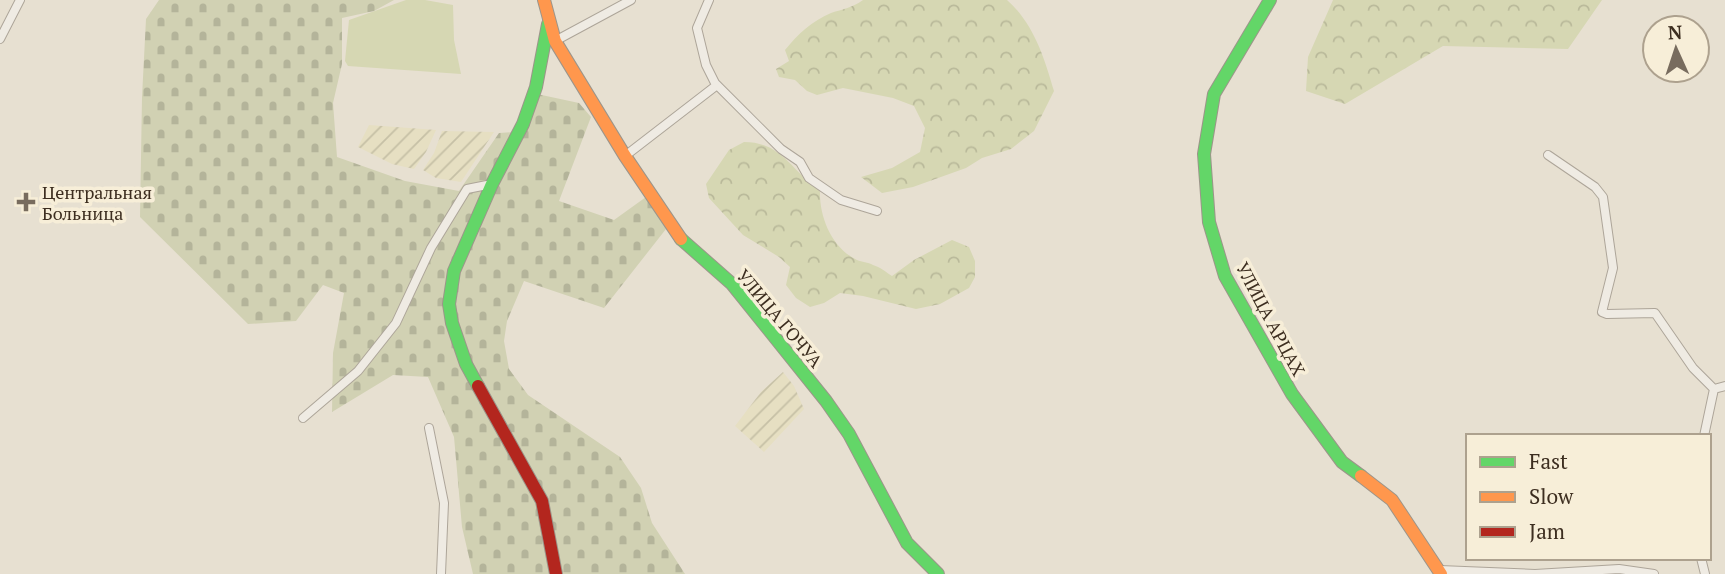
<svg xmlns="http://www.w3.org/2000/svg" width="1725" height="574" viewBox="0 0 1725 574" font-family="'PT Serif',serif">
	<defs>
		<pattern id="farmland-furrows" width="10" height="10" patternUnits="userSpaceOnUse" patternTransform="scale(1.75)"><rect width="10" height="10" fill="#e6dfc2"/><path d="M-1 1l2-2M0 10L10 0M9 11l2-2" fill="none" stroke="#c6c0a6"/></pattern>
		<pattern id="forest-crowns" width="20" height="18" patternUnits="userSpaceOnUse" patternTransform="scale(1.75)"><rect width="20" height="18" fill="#d6d7b3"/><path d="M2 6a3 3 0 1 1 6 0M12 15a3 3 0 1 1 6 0" fill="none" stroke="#b9b99a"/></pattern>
		<pattern id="cemetery-stones" width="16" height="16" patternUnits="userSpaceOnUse" patternTransform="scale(1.75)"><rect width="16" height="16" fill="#d1d1b3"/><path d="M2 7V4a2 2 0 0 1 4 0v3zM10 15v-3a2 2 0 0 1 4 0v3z" fill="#b4b49a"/></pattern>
	</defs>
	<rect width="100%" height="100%" fill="#e7e0d1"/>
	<path fill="url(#farmland-furrows)" d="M369,125L436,130L426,152L414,169L392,164L358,147Z
		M442,131L494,132L461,182L436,178L423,170L434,153Z
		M783,372L794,386L804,409L764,452L735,426L761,392Z"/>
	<path fill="#d6d7b3" d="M406,0H425L453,5L454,40L461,74L348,66L345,61L349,20Z"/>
	<path fill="url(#forest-crowns)" d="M863,0H1007C1034,24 1044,57 1054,91L1034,131L1011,149L982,158L966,168L913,187L882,193L861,177L892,168L920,152L925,128L914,106L893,98L843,88L817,95L807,91L795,80L779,77L776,69L789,61L785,50C798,34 812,21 831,13C843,9 852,8 863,0Z
		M1333,0H1602L1568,49L1443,46L1345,104L1306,91L1308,57Z
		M744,142C783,142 792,173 820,190C819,217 832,248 857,260C862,262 868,262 873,265C880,267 886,272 892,276L914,260L952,240L969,247L975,261V277L969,288L940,304L916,309L863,296L840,293L824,303L810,307L796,298L786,285L790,267L779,257L743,235L709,198L706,184L729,150Z"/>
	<path fill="url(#cemetery-stones)" d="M159,0H394L374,11L342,18V64L333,103L337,157L405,181L459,191L499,133L516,132L537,94L579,103L591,117L559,201L614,220L646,197L666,229L604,308L524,281L507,321L504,341L509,369L528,395L620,457L641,488L652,523L685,574H473L462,527L454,437L428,377L393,375L332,412L333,353L344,293L323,285L296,321L248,324L140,217L142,97L146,19Z"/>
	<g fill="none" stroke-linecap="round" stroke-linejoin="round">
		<g stroke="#ada599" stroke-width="10">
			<path id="street" d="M709,0L697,28L706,65L715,83L781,149L800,162L809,178L841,200L877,211
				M0,39L20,0
				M555,41L631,0
				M1548,155L1595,187L1603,197L1613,268L1602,312L1607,314L1655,313L1693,368L1714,389
				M625,156L717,85
				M1714,389L1725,386
				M303,418L358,371L396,323L431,248L467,189L492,184
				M429,428L444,503L441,574
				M1704,436L1714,389
				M1701,558L1705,574
				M1440,570L1535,574L1619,569L1654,574"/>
		</g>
		<g stroke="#9c958a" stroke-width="14">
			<path id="fast" d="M1270,0L1214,94L1204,154L1209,222L1225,276L1292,394L1342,462L1361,476
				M681,239L732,284L826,401L849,434L907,543L938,574
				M478,386L466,364L452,323L449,304L454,271L492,184L523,124L536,87L548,24"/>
		</g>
		<g stroke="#9c958a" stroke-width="14">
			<path id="slow" d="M544,0L555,41L625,156L681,239
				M1361,476L1392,500L1441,574"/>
		</g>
		<g stroke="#9c958a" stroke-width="14">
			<path id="jam" d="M478,386L542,501L556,574"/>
		</g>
		<use href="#street" stroke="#efebe3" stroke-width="8"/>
		<use href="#fast" stroke="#63d668" stroke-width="12"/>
		<use href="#slow" stroke="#ff974d" stroke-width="12"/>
		<use href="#jam" stroke="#b3261e" stroke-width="12"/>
	</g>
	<path fill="#786c5e" stroke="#f7eed8" stroke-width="2.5" d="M22.5 191.5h7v7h7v7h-7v7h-7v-7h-7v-7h7z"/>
	<g text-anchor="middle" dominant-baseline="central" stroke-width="7" stroke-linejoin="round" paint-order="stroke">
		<g font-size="18" fill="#3d2e20" stroke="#f7eed8" text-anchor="start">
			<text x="42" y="192">Центральная<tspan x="42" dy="21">Больница</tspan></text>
		</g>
		<g font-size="18" fill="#3d2e20" stroke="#f7eed8">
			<text transform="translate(780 318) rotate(50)">УЛИЦА ГОЧУА</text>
			<text transform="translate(1271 319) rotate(62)">УЛИЦА АРЦАХ</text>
		</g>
	</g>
	<rect x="1466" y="434" width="245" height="126" fill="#f7eed8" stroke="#ada18e" stroke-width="2"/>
	<rect x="1480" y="457" width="35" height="10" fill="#63d668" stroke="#ada18e" stroke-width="2"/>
	<text x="1529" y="469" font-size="21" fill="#3d2e20">Fast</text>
	<rect x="1480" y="492" width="35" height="10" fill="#ff974d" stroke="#ada18e" stroke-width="2"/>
	<text x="1529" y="504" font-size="21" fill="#3d2e20">Slow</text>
	<rect x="1480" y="527" width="35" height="10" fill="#b3261e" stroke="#ada18e" stroke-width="2"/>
	<text x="1529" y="539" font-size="21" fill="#3d2e20">Jam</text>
	<g transform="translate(1676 49) rotate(357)"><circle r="33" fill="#f7eed8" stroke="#ada18e" stroke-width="2"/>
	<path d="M0-5L12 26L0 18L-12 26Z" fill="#786c5e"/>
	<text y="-10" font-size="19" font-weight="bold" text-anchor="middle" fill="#3d2e20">N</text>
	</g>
</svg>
